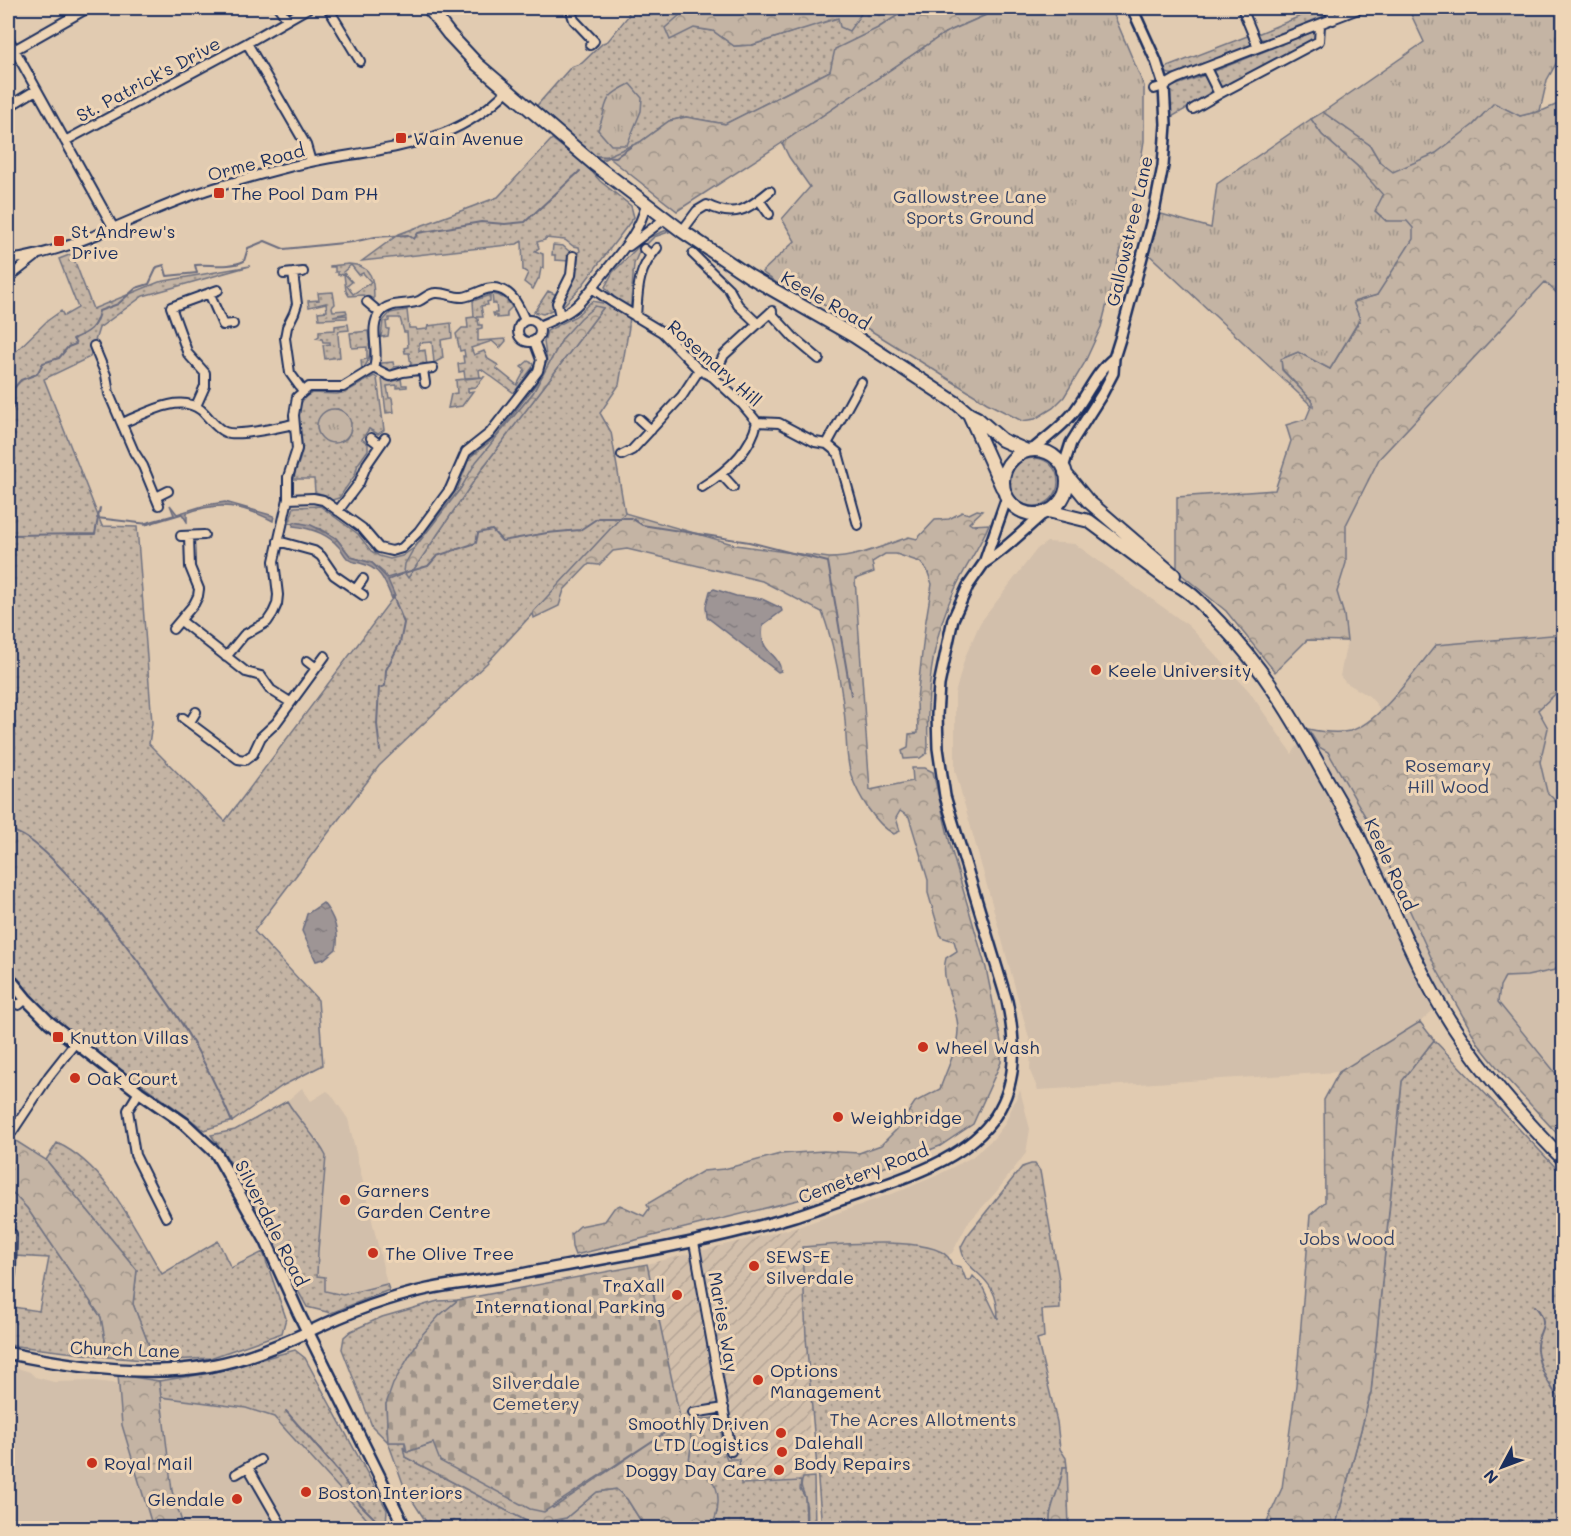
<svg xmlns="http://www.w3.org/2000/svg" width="1571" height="1536" viewBox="0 0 1571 1536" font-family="Mali,sans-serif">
	<defs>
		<pattern id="industrial-furrows" width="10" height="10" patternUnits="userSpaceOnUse" patternTransform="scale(1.5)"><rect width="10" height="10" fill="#d2bfab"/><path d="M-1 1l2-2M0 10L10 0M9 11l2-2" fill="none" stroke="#b4a496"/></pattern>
		<pattern id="grass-dots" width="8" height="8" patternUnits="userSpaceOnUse" patternTransform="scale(1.5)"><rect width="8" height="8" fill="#c4b4a4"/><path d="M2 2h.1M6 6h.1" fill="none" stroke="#9e9389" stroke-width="1.8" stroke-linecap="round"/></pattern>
		<pattern id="forest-crowns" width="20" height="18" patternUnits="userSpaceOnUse" patternTransform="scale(1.5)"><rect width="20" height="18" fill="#c4b4a4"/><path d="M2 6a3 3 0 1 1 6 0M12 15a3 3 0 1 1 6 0" fill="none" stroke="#9e9389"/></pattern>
		<pattern id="cemetery-stones" width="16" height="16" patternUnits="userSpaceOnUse" patternTransform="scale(1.5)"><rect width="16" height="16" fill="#c4b4a4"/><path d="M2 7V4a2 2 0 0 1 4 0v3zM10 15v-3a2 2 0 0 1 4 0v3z" fill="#9e9389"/></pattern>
		<pattern id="park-tufts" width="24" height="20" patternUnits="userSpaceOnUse" patternTransform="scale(1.5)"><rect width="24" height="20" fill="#c4b4a4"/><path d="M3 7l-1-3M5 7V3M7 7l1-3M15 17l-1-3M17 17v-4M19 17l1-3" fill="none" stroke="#9e9389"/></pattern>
		<pattern id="water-ripples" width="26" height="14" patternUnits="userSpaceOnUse" patternTransform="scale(1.5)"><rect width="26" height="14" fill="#9e9595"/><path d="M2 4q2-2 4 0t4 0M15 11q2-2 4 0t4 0" fill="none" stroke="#807a7d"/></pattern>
	</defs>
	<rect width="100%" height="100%" fill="#e1cbb1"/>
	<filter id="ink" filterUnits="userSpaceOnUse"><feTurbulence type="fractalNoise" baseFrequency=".0167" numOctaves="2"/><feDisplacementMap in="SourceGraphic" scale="12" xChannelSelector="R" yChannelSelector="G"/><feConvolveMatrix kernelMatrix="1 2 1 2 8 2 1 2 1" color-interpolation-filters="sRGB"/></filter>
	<g filter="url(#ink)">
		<path fill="#d2bfab" d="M1563,208V1142L1506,1078L1479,1045L1450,995L1420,1022L1339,1072L1038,1090L1030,1071L1031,1045L955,770V694L965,657L980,623L1037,549L1047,542L1075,544L1189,626L1249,691L1292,754L1308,729L1331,733L1352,730L1380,713L1378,706L1369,696L1345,682L1340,676L1347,641L1344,615L1337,592L1346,563V525L1367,486L1386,427Z
			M302,1088L311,1101L327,1091L331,1094L348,1119L387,1284L343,1295L325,1291V1277L317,1276L321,1146L295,1114L287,1101Z
			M1020,1090L1030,1129L1026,1153L997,1191L968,1223L952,1253L947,1256L924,1247L881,1242L802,1247L798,1227L905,1189L936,1176L972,1157L994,1138L1004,1125Z
			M8,1365L30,1372L35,1377L54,1382L94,1381L119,1384L122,1425L153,1528H8Z
			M161,1397L246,1408L274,1417L375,1528H184L172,1491Z"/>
		<path fill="url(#industrial-furrows)" d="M798,1227L802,1247L806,1337L813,1414L809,1416L810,1460L807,1462L805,1478L801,1481L741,1484L739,1459H727L723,1449L720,1422L715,1418L681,1422L647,1264Z"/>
		<path fill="url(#grass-dots)" stroke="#707281" stroke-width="1.5" fill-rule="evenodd" d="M626,8H688L681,12L693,28L713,31L734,46L753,45L865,8H909L878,28L830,71L725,124L686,117L669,121L640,142L594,164L532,111L571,67L582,63L603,43L608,41L629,15Z
			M1320,8H1325L1326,12L1324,16L1263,40L1255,35Z
			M1315,31L1316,39L1221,90L1212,72Z
			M1250,35L1252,42L1249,47C1232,53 1191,73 1175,74C1169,75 1166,73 1162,69Z
			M1205,75L1214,93L1168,119V91L1171,87Z
			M552,139L587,166L600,181L631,206L634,217L581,287L565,304L563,305L561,301L575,254L580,251L579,247L573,246L565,240L545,238V240L537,242L539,248L535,251L543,254V268H541L539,279H538L533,289L524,282L528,273L523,270L522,241L517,244L362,261L399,234L498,197Z
			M667,230L669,232L654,237L639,252L634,264L629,327L619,385L600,413L611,432L625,513L487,663L379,766L254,931L318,1000L323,1065L282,1086L233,1121L204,1130C153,1089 94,1056 46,1011C32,998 20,980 8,965V541H10L8,535V359L47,321L61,311L64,316L78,308L59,259L72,254L93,309L159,282L250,266L143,296L99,328L90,357L44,379L102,526L137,527L152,723L149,744L225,821L394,596L384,573L372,563L351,557L336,538L321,529L295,522L294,524L289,523L294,507L320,506L358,534L371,551L379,556L390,559L402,556L414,548L458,488L469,458L496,437L536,384L547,362L544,342L547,331L576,316L592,301L607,304L613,296L605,287L613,272L647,238ZM603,308L484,466L408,578L435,521L461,488L485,452L533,393L563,338L592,309Z
			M553,245L563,246L570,252L569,261L555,260V255H552Z
			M349,264C372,265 374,280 374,299L363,295L349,296L346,291L344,274L338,275V272H335V267H330V266ZM351,265L359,275L363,273L371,282L353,294L347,286L352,282L343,272Z
			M548,291L557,295L554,309L543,314L534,312Z
			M333,292L335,304L332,307L333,311L346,310L347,313L333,316L347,315V318L319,319L318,312L327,311L326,303L309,307L308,301L319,300L318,293Z
			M492,294C501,295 507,299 512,307L507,312V317L497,318V316H494L493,313H497L496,304H493Z
			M490,295V301L487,302L488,305L481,306L483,317H475L478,319L479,325H482V328L478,329V341L505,339L506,341L500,348L492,341L471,348L474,355L484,351L488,359L498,365L496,368L517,385L525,370L521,367L528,361L535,364L514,393L481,369L479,370L480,377L465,378L464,371L459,372L458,364L464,363L463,356H465L464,350L460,351L456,334L462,328H468L467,318L474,317L473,301Z
			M407,310L409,328H416L417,330L427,329L428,326L451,323L452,338L441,340L443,358L434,363L432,342L419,343V351L425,350L427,366L397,369L389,372L380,367L382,363L393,362L394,367L411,365L409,353H405L404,348L408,347L407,332H404L400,318H389V321L386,322L387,329H389L388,336L381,337L383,321L390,313Z
			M348,324L349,330L339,331L338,335L340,357L325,359L323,345L330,344V342H323L322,339L316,338L319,336V331L335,330V326Z
			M368,331C370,346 373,358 362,370L361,360L367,359V347L352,348L350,333Z
			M374,376L377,378L384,430L378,434L369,429L362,439L368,444V450L358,464L355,475L339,498L332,500L325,495L315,492L314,479H294C295,469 301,461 302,450C303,430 288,404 312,393L337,394L346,392ZM338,409L347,415C350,424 353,430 346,439H324C310,424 320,411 338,409Z
			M484,377L476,387L468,388V392L473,391L462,406L448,408L451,394L457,393L456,380Z
			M382,379L391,382L401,379L402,385H407V387L397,388V385L387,386L389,398H392L394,412L386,413Z
			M1010 482a24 24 0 1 1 48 0a24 24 0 1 1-48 0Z
			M1434,1040L1563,1175V1528H1335L1371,1392L1402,1081Z
			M287,1101C298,1120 316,1136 326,1156L318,1251L317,1276L325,1277V1291L343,1295L387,1284L389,1290L331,1313L307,1307L273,1245L236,1170L211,1135L235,1130Z
			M57,1143C107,1166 135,1229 162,1274L218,1241L231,1268L263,1252L286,1318L282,1333L210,1358L155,1361L133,1304L137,1270L46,1160Z
			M1031,1164H1035L1040,1171L1059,1279L1060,1309L1042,1310L1044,1337L1037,1339L1057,1422L1060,1449L1066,1458L1067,1467H1063C1063,1485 1044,1514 1052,1528H822L806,1337L802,1247C831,1245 929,1235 948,1257C950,1260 951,1263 952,1265L961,1267L966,1280H971L973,1276L982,1286L998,1319C998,1310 997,1299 992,1290C983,1272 964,1269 961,1247L967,1236L1022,1167Z
			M8,1188L27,1208L101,1317L108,1357L8,1345V1312L13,1307L39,1311L49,1258L15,1256L12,1215H8Z
			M458,1300L439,1316L386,1404L388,1442H405V1457L532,1524L566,1518L597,1492L616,1489L627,1499L644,1526L655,1528H430L405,1489L388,1442L372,1426L342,1349L344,1337L351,1331L382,1317L438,1301Z
			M295,1350L305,1358L387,1510L386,1525L375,1528L274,1417L246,1408L161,1397L159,1381L211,1373Z
			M715,1418L720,1422L723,1449L727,1459H739L741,1484L801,1481L800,1489L805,1497L806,1528H711L717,1512L709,1478L688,1470L687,1466C693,1451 690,1437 690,1421Z"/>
		<path fill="url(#forest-crowns)" stroke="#707281" stroke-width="1.5" d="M688,8H865L849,31L840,27L838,18L752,45L734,46L713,31L694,28L670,40L665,28Z
			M909,8H995L986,15L945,33L782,143L677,211L607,156L640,142L669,121L686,117L725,124L830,71L835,49L878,28Z
			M1494,102L1520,116L1544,110L1563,102V299L1545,282L1379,459L1346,525V563L1337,592L1344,615L1347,641L1307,640L1275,672L1226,611L1177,571V497L1275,490L1291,441L1286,425L1306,419L1313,402L1282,369L1281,359L1298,352L1330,369L1360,320L1353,302L1377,295L1387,221L1375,211L1357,166L1322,135L1311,119L1323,112L1370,145L1380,162L1473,125Z
			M595,306L603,308L484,466L408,578L404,572L405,564L413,550L461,488L476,462L533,393L563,338L581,318Z
			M977,510L982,511L969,523L972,525L989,524C980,547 965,567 955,589C932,637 926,693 928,746L927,753L920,758L904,759L902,751L908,748L909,734L918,733L917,699L925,626L932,584L927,570L920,562L896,554H885L872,562L874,572L855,579L870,790L913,781L912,768H925L933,772L952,852L986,968L1001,1042V1062L973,1124L940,1146L798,1200L575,1255L572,1247L571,1234L580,1226L605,1221L614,1208L620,1205L644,1216L649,1209L647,1204L703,1171L724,1169L780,1154L823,1151L859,1153L881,1145L897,1129L915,1102L940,1089C946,1071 957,1050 958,1031C959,1006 939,983 946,958L957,951L954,941L941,937L928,893V880L909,817L900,811L896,818L900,831L894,834C875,824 858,795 851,775C845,755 847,732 844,711C840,678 834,643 822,612L762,581L627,549L613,551L599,565L589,564L564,590L559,606L534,618L533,612L625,513L736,545L829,558C857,558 882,546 909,537L917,539L935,520L949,519L962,512L969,514Z
			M1563,634V687L1538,710L1548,728L1540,762L1547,792L1563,809V959L1555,970L1527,976L1505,977L1500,986L1498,1002L1563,1082V1140L1506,1078L1479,1045L1436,968L1372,828L1328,752L1319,747L1308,729C1322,732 1335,734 1350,731C1380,723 1416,669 1436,645Z
			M1420,1022L1434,1040L1402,1081L1371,1392L1335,1528H1264L1282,1488L1296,1385L1310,1215L1325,1202L1324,1100L1339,1072Z
			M8,1136L46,1160L137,1270L133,1304L155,1361L108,1357L101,1317L27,1208L8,1188Z
			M118,1375L159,1381L172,1491L184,1528H153L122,1425Z
			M690,1421C690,1437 693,1451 687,1466L688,1470C695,1472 705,1474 710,1479C723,1490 718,1515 711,1528H655L644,1526L627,1499L616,1489L597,1492L566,1518L532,1524L405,1457L403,1447L407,1452L433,1443L553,1508L681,1422Z
			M1063,1467H1067L1069,1528H1052C1044,1514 1063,1485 1063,1467Z
			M814,1477L815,1528H806C807,1519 807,1507 805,1497C803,1489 799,1488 803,1478Z"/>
		<path fill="url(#cemetery-stones)" stroke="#707281" stroke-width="1.5" d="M647,1264L681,1422L544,1512L530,1509L440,1461L433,1443L407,1452L405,1442H388L386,1404L393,1384L421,1336L439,1316L458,1300Z"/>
		<path fill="url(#park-tufts)" stroke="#707281" stroke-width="1.5" d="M995,8H1111L1144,86V141L1135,195L1101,327L1084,364L1064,397L1053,408L1035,419L1022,421L987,403L865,327L822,304L781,286L762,272L795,241L782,219L810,187L789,157L782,143L945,33L986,15Z
			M1408,8H1563V51L1547,80L1540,111L1520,116L1494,103L1473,125L1436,153L1393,172L1380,162L1370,145L1323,112L1424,42Z
			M630,84L642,98L641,111L627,145H611L598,130C610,101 599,99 630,84Z
			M1311,119L1322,135L1357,166L1383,195L1375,211L1386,221H1407L1413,228V239L1377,295L1353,302L1360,319L1330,369L1298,352L1281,359L1282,370L1313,402V407L1143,249L1154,212L1211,228L1217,184Z
			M317 426a17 17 0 1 1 34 0a17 17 0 1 1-34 0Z"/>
		<path fill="url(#water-ripples)" stroke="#6a6c7f" stroke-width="1.5" d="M225,502L274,516L273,521C242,505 219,501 187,513V522L182,514L145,525V523L174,515L170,505L177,514L206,505Z
			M294,522L311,525L329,534L336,538L351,557L372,563L387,578L413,570L388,580L395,596L392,599C385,581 381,568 360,563C356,562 350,562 347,558C344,555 342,550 339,547C328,534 310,528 293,526Z
			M714,589L736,596L762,599L781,608L782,611L763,625C758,655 778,650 781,671L778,672L707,617L706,606L710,591Z
			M323,903C334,916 340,933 336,949L324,959L316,961L302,931L307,914Z"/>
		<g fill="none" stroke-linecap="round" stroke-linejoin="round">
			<path stroke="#6a6c7f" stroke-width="2" d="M593,156L616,157L632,146
				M8,415L14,407V388L21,380L37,374L43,363L59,358L68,347L76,344L73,339C89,332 96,328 99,311L118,304L136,288L149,284L157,267L164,265L167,276L197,273L195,265C212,264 230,268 244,261L248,248L265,241L284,249L353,242L375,237L408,235L414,239L418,233L481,222L505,224L525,222L580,171
				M97,518L148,524
				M8,535L95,534L100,508
				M411,571L428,566L437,556L476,543L478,533L492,530L502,541L547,533L580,530L598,518H631L642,525L749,542L828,562L851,695
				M380,751L377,724L379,688L385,686L386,670L400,643L404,623L393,596
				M8,831C45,828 161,990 182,1024C201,1055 218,1088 232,1122
				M1535,1306C1553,1326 1535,1331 1537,1350C1539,1370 1552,1390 1564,1405
				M286,1411L338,1471L360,1504L379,1523"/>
			<g stroke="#1b2f5e" stroke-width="12">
				<path id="minor" d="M279,8L287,19
					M328,8L360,61
					M570,8L574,20L594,41L590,45
					M1242,8L1258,47
					M1329,8L1333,20
					M8,38L113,227
					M247,43L306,145L311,162
					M14,50L88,8
					M1206,68L1219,94L1319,41L1320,25
					M1154,89L1164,86L1176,79L1361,8
					M8,107L36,90
					M1193,109L1219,94
					M65,141L247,43L308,8
					M759,200L769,214
					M682,231L697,211L707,205C735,219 748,209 770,191
					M629,246L666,218
					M644,249L651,255
					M693,254L729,289L738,305L758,324
					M8,260C80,251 144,209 214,188C247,178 281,168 315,161C357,153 404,149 444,133C470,123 489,109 508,90
					M293,273L297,304L294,313L287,327L285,338L290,373L303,391
					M284,274L303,272
					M8,278L35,257
					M592,288L612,302L662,332L699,370L713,377L742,404L757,422
					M209,293L223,325L233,324
					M367,302L380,313
					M771,313L794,338L819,359
					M560,316L557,303L571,275L573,256
					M636,317C638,288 637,271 657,248
					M518 331a11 11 0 1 1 22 0a11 11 0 1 1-22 0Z
					M539,326C551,321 566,315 576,306C585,298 593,287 600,278C618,255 640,233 646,204
					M94,346L106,375L109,394L134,452L143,466L159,505
					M374,368L390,376L403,372L433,368
					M423,370L425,383
					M713,377L724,355L772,311
					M196,406L205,386V373L188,354L171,307L218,290
					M639,419L651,430
					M757,422L779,423L815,442L827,444L838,453L858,525
					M122,423C145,414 179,393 201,410C209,417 215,428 225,432C238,437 279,427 294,424
					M371,438L380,445
					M827,444L861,382
					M622,455L632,450L682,396L699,370
					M722,475L733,487
					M702,487C726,472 751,451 757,422
					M156,497L168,491
					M288,499L313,498L323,500L362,528L379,548L392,551L402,548L419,531L450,489L466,452L490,433L538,371L541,360L534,341
					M338,511L359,483L367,464L385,438
					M181,536L204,535
					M278,541L314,551L321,556L334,575L363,595
					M356,589L363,579
					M181,621L246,672L261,676L271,690L290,702
					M173,629L194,604L198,596L199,589L190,567L189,536
					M226,657L244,635L267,622L273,613L277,604L278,595L274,561L288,499V477L297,449L294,415L297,397L309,387H343L374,368C380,351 368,328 380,313C389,301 407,306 419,301C425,298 429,293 436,293C445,292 454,298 463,297C476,295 487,285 499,289C514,293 519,308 525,320
					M307,661L316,668
					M183,718L238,759L245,760L253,754L261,737L276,723L325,656
					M190,722L196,712
					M8,997L13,1003L19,1005L26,999
					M139,1092L128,1110L135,1155L166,1217
					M12,1132L49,1076L75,1043
					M694,1242L731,1451
					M8,1290L11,1272L12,1234
					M693,1413L724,1408
					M248,1467L283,1528
					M236,1474L260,1460
					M391,1528L402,1523"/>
			</g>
			<g stroke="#1b2f5e" stroke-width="14">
				<path id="tertiary" d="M1031,451C1046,438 1062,427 1074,412C1088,394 1096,372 1114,358
					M1063,468L1071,443L1102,394L1113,373L1114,358L1120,339L1154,212L1163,166L1166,124L1164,86L1156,61L1132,8
					M984,563C1006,549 1025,529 1045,512
					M308,1332C347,1313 386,1298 428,1289C462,1282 497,1279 531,1272C617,1256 704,1243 788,1218C813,1211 837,1201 861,1193C905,1178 962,1160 991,1122C1019,1086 1016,1043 1007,1001L945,796L938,748L937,715L939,685L953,619L968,586L984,563L1007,497"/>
			</g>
			<g stroke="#1b2f5e" stroke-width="15">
				<path id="secondary" d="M8,977L26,999L49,1022L139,1092L184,1123L216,1153L266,1241L299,1314L405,1528
					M8,1353C68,1366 147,1377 209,1366C243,1360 276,1347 308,1332"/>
			</g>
			<g stroke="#1b2f5e" stroke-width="16">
				<path id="primary" d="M429,8L449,34L477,64L594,164L682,231L749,276L854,336L956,403L969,414L977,418L1002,440L1027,451
					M969,414L1002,487
					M1003 482a32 32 0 1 1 64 0a32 32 0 1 1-64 0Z
					M1065,473L1088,501L1174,575
					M1048,511L1089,521L1171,582C1191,590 1204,607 1219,622C1264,668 1296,723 1326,778C1338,799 1351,820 1361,842C1386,892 1406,944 1433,993C1468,1056 1514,1109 1564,1160"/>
			</g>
			<use href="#minor" stroke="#eed5b6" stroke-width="8"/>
			<use href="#tertiary" stroke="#eed5b6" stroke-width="9"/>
			<use href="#secondary" stroke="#eed5b6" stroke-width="10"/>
			<use href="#primary" stroke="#eed5b6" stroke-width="12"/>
		</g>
	</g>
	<g fill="#c8321e" stroke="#eed5b6" stroke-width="2">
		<rect x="395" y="132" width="12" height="12" rx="3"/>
		<rect x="213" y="187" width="12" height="12" rx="3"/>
		<rect x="53" y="235" width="12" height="12" rx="3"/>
		<circle cx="1096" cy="670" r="6"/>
		<rect x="52" y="1031" width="12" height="12" rx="3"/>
		<circle cx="923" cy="1047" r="6"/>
		<circle cx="75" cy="1078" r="6"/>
		<circle cx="838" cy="1117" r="6"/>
		<circle cx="345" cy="1200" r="6"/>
		<circle cx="373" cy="1253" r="6"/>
		<circle cx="754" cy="1266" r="6"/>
		<circle cx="677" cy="1295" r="6"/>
		<circle cx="758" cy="1380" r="6"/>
		<circle cx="781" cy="1433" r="6"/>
		<circle cx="782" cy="1452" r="6"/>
		<circle cx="92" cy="1463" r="6"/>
		<circle cx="779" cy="1470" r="6"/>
		<circle cx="306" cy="1492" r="6"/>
		<circle cx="237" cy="1499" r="6"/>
	</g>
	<g text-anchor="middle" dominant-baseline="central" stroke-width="6" stroke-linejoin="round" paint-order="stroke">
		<g font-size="18" fill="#1b2f5e" stroke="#eed5b6">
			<text transform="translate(148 79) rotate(-28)">St. Patrick's Drive</text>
			<text transform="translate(256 162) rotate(-15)">Orme Road</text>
			<text transform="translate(1129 231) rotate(-77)">Gallowstree Lane</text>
			<text transform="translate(826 300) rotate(30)">Keele Road</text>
			<text transform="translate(715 363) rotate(42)">Rosemary Hill</text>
			<text transform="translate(1391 864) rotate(65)">Keele Road</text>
			<text transform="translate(863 1173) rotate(-21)">Cemetery Road</text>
			<text transform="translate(272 1223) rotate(63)">Silverdale Road</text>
			<text transform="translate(724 1322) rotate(80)">Maries Way</text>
			<text transform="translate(125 1349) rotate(2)">Church Lane</text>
		</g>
		<g font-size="18" fill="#1b2f5e" stroke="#eed5b6" text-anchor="start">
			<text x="413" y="138">Wain Avenue</text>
			<text x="231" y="193">The Pool Dam PH</text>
			<text x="71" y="231">St Andrew's<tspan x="71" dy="21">Drive</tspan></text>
			<text x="1108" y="670">Keele University</text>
			<text x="70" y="1037">Knutton Villas</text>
			<text x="935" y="1047">Wheel Wash</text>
			<text x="87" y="1078">Oak Court</text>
			<text x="850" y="1117">Weighbridge</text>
			<text x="357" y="1190">Garners<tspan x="357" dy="21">Garden Centre</tspan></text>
			<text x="385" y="1253">The Olive Tree</text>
			<text x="766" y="1256">SEWS-E<tspan x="766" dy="21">Silverdale</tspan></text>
			<text x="665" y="1285" text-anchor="end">TraXall<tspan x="665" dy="21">International Parking</tspan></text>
			<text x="770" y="1370">Options<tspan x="770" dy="21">Management</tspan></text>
			<text x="769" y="1423" text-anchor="end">Smoothly Driven<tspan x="769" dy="21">LTD Logistics</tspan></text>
			<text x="794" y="1442">Dalehall<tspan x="794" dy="21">Body Repairs</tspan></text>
			<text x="104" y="1463">Royal Mail</text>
			<text x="767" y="1470" text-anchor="end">Doggy Day Care</text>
			<text x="318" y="1492">Boston Interiors</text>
			<text x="225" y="1499" text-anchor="end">Glendale</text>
		</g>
		<g font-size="18" fill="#344368" stroke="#eed5b6">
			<text x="970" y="196">Gallowstree Lane<tspan x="970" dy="21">Sports Ground</tspan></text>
			<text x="1448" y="765">Rosemary<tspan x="1448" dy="21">Hill Wood</tspan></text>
			<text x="1347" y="1238">Jobs Wood</text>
			<text x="536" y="1382">Silverdale<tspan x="536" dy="21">Cemetery</tspan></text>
			<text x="923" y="1419">The Acres Allotments</text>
		</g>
	</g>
	<rect width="1571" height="1536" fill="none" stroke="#eed5b6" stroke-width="30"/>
	<rect x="15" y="15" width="1541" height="1506" fill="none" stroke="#1b2f5e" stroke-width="2" filter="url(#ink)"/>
	<g transform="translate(1502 1467) rotate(229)" stroke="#eed5b6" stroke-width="4.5" paint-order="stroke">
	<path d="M0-4.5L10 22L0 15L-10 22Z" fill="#1b2f5e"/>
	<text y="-9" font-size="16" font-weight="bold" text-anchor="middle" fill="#1b2f5e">N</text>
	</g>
</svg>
